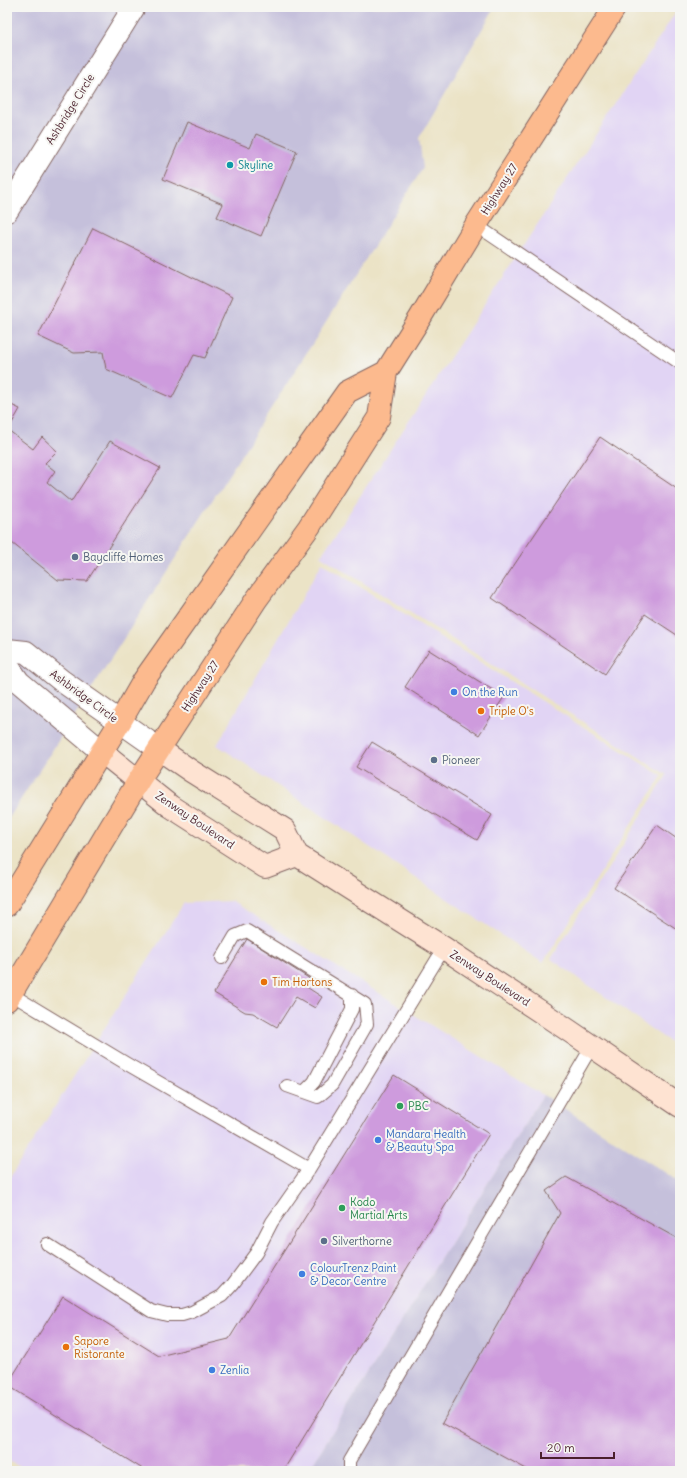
<svg xmlns="http://www.w3.org/2000/svg" width="687" height="1478" viewBox="0 0 687 1478" font-family="Delius,sans-serif">
	<rect width="100%" height="100%" fill="#f6f6f2"/>
	<filter id="ink" filterUnits="userSpaceOnUse"><feTurbulence type="fractalNoise" baseFrequency=".025" numOctaves="2"/><feDisplacementMap in="SourceGraphic" scale="8" xChannelSelector="R" yChannelSelector="G"/><feConvolveMatrix kernelMatrix="1 2 1 2 8 2 1 2 1" color-interpolation-filters="sRGB"/></filter>
	<filter id="wash" filterUnits="userSpaceOnUse"><feTurbulence type="fractalNoise" baseFrequency=".012" numOctaves="4" result="noise"/><feDisplacementMap in="SourceGraphic" scale="16" xChannelSelector="R" yChannelSelector="G"/><feGaussianBlur stdDeviation="0.9" result="paint"/><feColorMatrix in="noise" values="0 0 0 0 0 0 0 0 0 0 0 0 0 0 0 0 0 1.4 0 .05"/><feComposite in="paint" operator="in"/></filter>
	<g filter="url(#wash)">
		<rect width="100%" height="100%" fill="#ebe3c6"/>
		<path fill="#e1d4f4" d="M679,7H680V1049L551,959L667,775L321,556Z
			M322,563L662,776L543,963L217,745Z
			M231,901L543,1095L308,1471H28L7,1460V1182L184,903Z"/>
		<path fill="#c5c0db" d="M7,7H495L419,138L423,168L325,324L7,821Z
			M543,1095L680,1182V1471H308Z"/>
		<g id="blocks">
			<path fill="#ce9bdd" d="M187,122L250,148L256,134L297,151L261,236L217,217L223,204L163,179Z
				M93,228L232,297L205,358L194,355L172,398L106,369L103,352L74,353L38,336Z
				M7,403L20,409L8,430L33,449L42,437L57,451L45,463L55,471L47,482L71,502L110,441L160,468L87,581L58,580L7,539Z
				M600,437L680,491V637L645,614L605,674L492,598Z
				M429,650L504,697L479,735L405,687Z
				M372,742L492,815L477,840L356,767Z
				M657,825L680,841V931L614,888Z
				M247,939L310,979L305,986L322,997L315,1008L296,997L277,1027L253,1013L245,1012L214,993Z
				M394,1075L489,1134L283,1471H146L7,1385L63,1296L159,1356L229,1339Z
				M566,1177L680,1240V1471H530L442,1423L560,1213L546,1191Z"/>
		</g>
	</g>
	<g filter="url(#ink)">
		<use href="#blocks" fill-opacity="0" stroke="#826461" stroke-width="1"/>
		<g fill="none" stroke-linecap="round" stroke-linejoin="round">
			<g stroke="#826461" stroke-width="14">
				<path id="lane" d="M476,225L680,363
					M222,958L235,936L247,931L365,1004L367,1024L332,1085L318,1097L287,1086
					M11,994L127,1064L309,1169
					M304,1092L314,1082L352,1009V995
					M47,1244L151,1311L167,1315H182L192,1312L222,1296L233,1284L256,1253L272,1222L309,1169L444,948
					M349,1471V1461L592,1046"/>
			</g>
			<g stroke="#826461" stroke-width="24">
				<path id="street" d="M7,211L134,7
					M7,650L26,652L62,681L159,749
					M7,665L19,682L101,751"/>
			</g>
			<g stroke="#826461" stroke-width="24">
				<path id="secondary" d="M159,749L191,771L285,830L297,855L444,948L565,1028L680,1106
					M101,751L170,806L265,867L297,855"/>
			</g>
			<g stroke="#826461" stroke-width="24">
				<path id="primary" d="M7,905L120,722L144,680L347,392L386,372
					M7,1000L139,780L256,600L309,527L379,417L386,372L420,318L476,225L615,7"/>
			</g>
			<use href="#lane" stroke="#fff" stroke-width="12"/>
			<use href="#street" stroke="#fff" stroke-width="22"/>
			<use href="#secondary" stroke="#fee3d2" stroke-width="22"/>
			<use href="#primary" stroke="#fcba8e" stroke-width="22"/>
		</g>
	</g>
	<circle fill="#0f9aa8" stroke="#f6f6f2" stroke-width="1.5" cx="230" cy="165" r="4"/>
	<g fill="#5c6f8a" stroke="#f6f6f2" stroke-width="1.5">
		<circle cx="75" cy="557" r="4"/>
		<circle cx="434" cy="760" r="4"/>
		<circle cx="324" cy="1241" r="4"/>
	</g>
	<g fill="#3f7fe0" stroke="#f6f6f2" stroke-width="1.5">
		<circle cx="454" cy="692" r="4"/>
		<circle cx="378" cy="1140" r="4"/>
		<circle cx="302" cy="1274" r="4"/>
		<circle cx="212" cy="1370" r="4"/>
	</g>
	<g fill="#e8710a" stroke="#f6f6f2" stroke-width="1.5">
		<circle cx="481" cy="711" r="4"/>
		<circle cx="264" cy="982" r="4"/>
		<circle cx="66" cy="1347" r="4"/>
	</g>
	<g fill="#2e9e5b" stroke="#f6f6f2" stroke-width="1.5">
		<circle cx="400" cy="1106" r="4"/>
		<circle cx="342" cy="1208" r="4"/>
	</g>
	<g text-anchor="middle" dominant-baseline="central" stroke-width="4" stroke-linejoin="round" paint-order="stroke">
		<g font-size="11" fill="#4a1f2b" stroke="#f6f6f2">
			<text transform="translate(70 109) rotate(-58)">Ashbridge Circle</text>
			<text transform="translate(499 189) rotate(-58)">Highway 27</text>
			<text transform="translate(200 686) rotate(-57)">Highway 27</text>
			<text transform="translate(84 696) rotate(36)">Ashbridge Circle</text>
			<text transform="translate(195 820) rotate(34)">Zenway Boulevard</text>
			<text transform="translate(490 978) rotate(33)">Zenway Boulevard</text>
		</g>
		<g font-size="11" fill="#0d838f" stroke="#f6f6f2" text-anchor="start">
			<text x="238" y="165">Skyline</text>
		</g>
		<g font-size="11" fill="#4e5e75" stroke="#f6f6f2" text-anchor="start">
			<text x="83" y="557">Baycliffe Homes</text>
			<text x="442" y="760">Pioneer</text>
			<text x="332" y="1241">Silverthorne</text>
		</g>
		<g font-size="11" fill="#366cbe" stroke="#f6f6f2" text-anchor="start">
			<text x="462" y="692">On the Run</text>
			<text x="386" y="1134">Mandara Health<tspan x="386" dy="13">&amp; Beauty Spa</tspan></text>
			<text x="310" y="1268">ColourTrenz Paint<tspan x="310" dy="13">&amp; Decor Centre</tspan></text>
			<text x="220" y="1370">Zenlia</text>
		</g>
		<g font-size="11" fill="#c56008" stroke="#f6f6f2" text-anchor="start">
			<text x="489" y="711">Triple O's</text>
			<text x="272" y="982">Tim Hortons</text>
			<text x="74" y="1341">Sapore<tspan x="74" dy="13">Ristorante</tspan></text>
		</g>
		<g font-size="11" fill="#27864d" stroke="#f6f6f2" text-anchor="start">
			<text x="408" y="1106">PBC</text>
			<text x="350" y="1202">Kodo<tspan x="350" dy="13">Martial Arts</tspan></text>
		</g>
	</g>
	<rect width="687" height="1478" fill="none" stroke="#f6f6f2" stroke-width="24"/>
	<path d="M541 1452v6h73v-6" fill="none" stroke="#4a1f2b" stroke-width="2"/>
	<text x="547" y="1452" font-size="12" fill="#4a1f2b" stroke="#f6f6f2" stroke-width="3" paint-order="stroke">20 m</text>
</svg>
